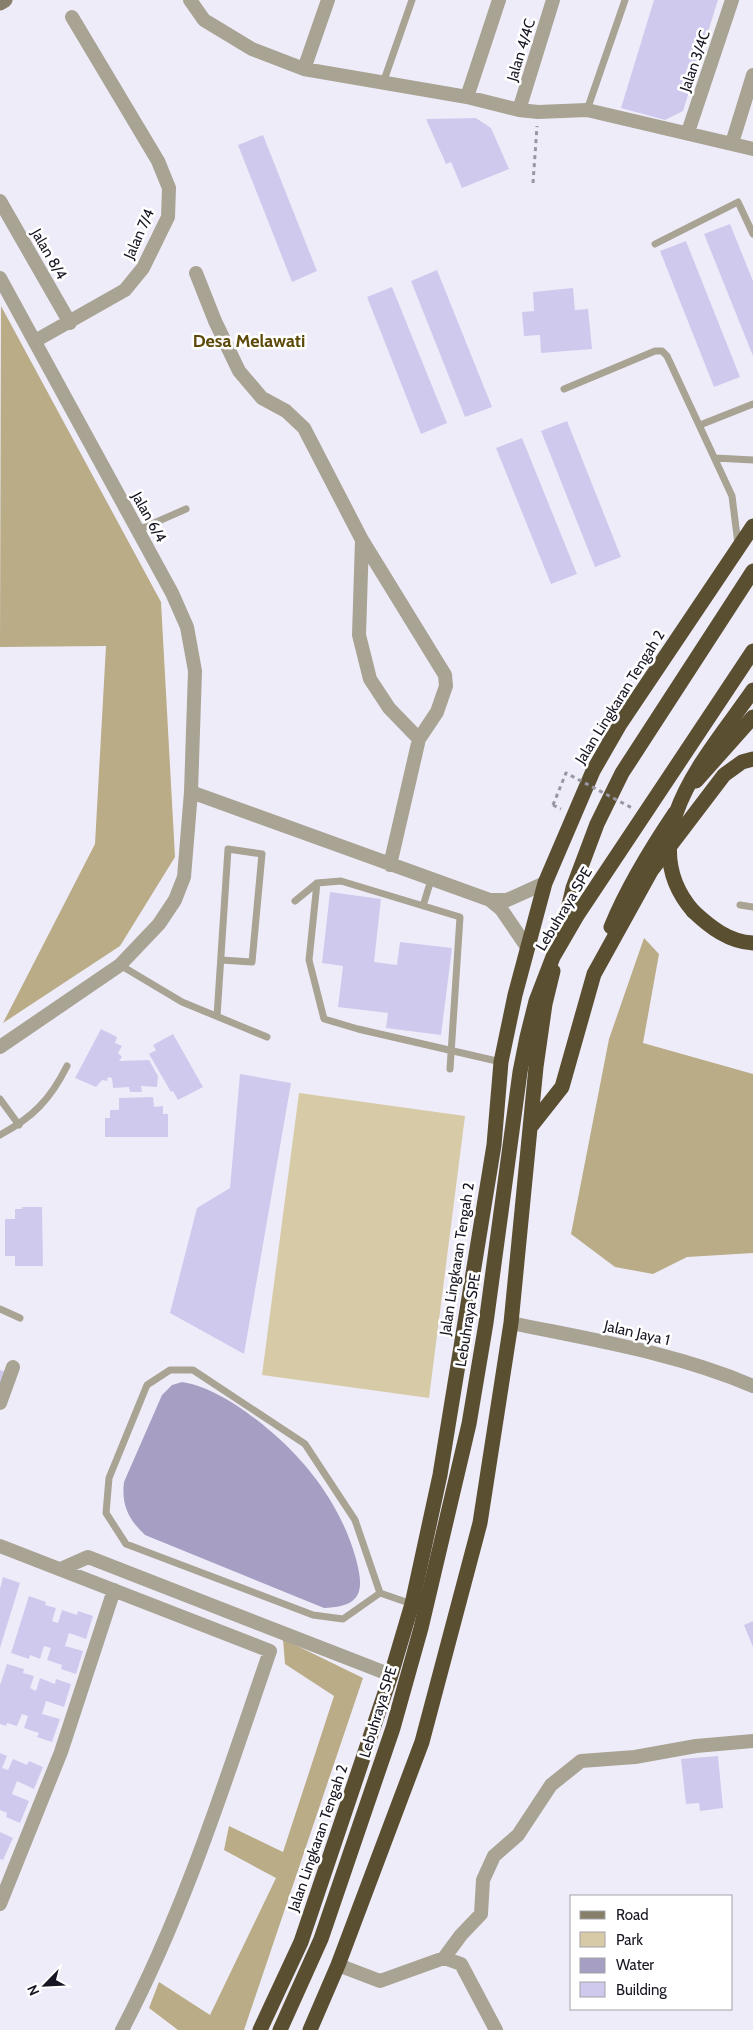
<svg xmlns="http://www.w3.org/2000/svg" width="753" height="2030" viewBox="0 0 753 2030" font-family="Cabin,sans-serif">
	<rect width="100%" height="100%" fill="#efecfa"/>
	<path fill="#d7caa6" d="M299,1093L465,1116L429,1398L262,1375Z"/>
	<path fill="#b9ac87" d="M1,306L161,602L175,857L120,946L3,1023L95,844L106,646L0,647Z
		M644,938L659,954L643,1043L753,1074V1253L687,1257L653,1274L615,1267L571,1234L609,1039Z
		M283,1639L363,1678L244,2030H178L149,2008L159,1982L210,2015L276,1878L224,1850L229,1826L283,1852L334,1696L285,1664Z"/>
	<path fill="#a69fc3" d="M182,1382C213,1387 244,1409 268,1429C309,1463 342,1508 356,1559C365,1592 361,1607 324,1608L145,1535C129,1520 121,1505 124,1482L162,1395L172,1385Z"/>
	<path fill="#d0c9ee" d="M654,0H718L683,111L665,120L621,108Z
		M476,118L491,128L509,169L462,188L451,162L446,164L426,119Z
		M263,135L317,271L292,282L238,145Z
		M730,224L753,281V356L704,234Z
		M686,241L740,377L714,387L660,251Z
		M437,270L492,407L465,417L411,281Z
		M392,287L447,423L421,434L367,297Z
		M573,288L575,310L588,309L592,349L541,353L540,335L524,336L522,312L534,311L533,292Z
		M567,421L621,557L595,567L541,431Z
		M522,438L577,574L551,584L496,448Z
		M330,892L381,899L374,962L397,965L400,942L452,948L441,1035L386,1028L388,1013L338,1007L343,966L322,963Z
		M101,1029L117,1037L115,1043L122,1046L118,1053L122,1057L119,1061L149,1060L158,1076L157,1087L141,1086L142,1092H130L129,1087L113,1088L112,1078L108,1077L107,1081L102,1080L96,1087L75,1078Z
		M173,1034L203,1087L178,1100L173,1091L171,1092L149,1054L156,1050L153,1045Z
		M240,1074L291,1083L244,1354L170,1313L197,1208L230,1188Z
		M153,1097L154,1107L163,1106V1114H168V1137H105V1118H110V1110H119V1098Z
		M22,1207H42L43,1266H15V1256H5V1219H15V1209H22Z
		M0,1370L5,1372L0,1385Z
		M3,1577L20,1583L0,1648V1589Z
		M29,1596L46,1602L45,1605L56,1608L52,1621L58,1623L62,1610L77,1615L78,1611L93,1616L86,1639L69,1633L65,1646L83,1651L76,1674L61,1669L62,1665L47,1660L51,1648L44,1646L40,1659L30,1655L29,1659L11,1653Z
		M753,1621V1647L744,1625Z
		M7,1664L24,1669L23,1673L34,1676L30,1688L36,1691L40,1678L55,1684L56,1679L71,1684L64,1707L46,1701L42,1714L60,1719L52,1742L37,1737L39,1733L24,1728L28,1716L22,1714L17,1726L7,1723L6,1726L0,1724V1685Z
		M0,1753L7,1756L2,1768L8,1770L13,1759L27,1765L29,1761L43,1767L34,1789L17,1781L12,1794L29,1801L20,1823L6,1817L7,1813L0,1810Z
		M718,1756L723,1808L700,1811L699,1803L686,1804L681,1759Z
		M0,1832L13,1838L3,1860L0,1859Z"/>
	<g fill="none" stroke-linecap="round" stroke-linejoin="round">
		<path stroke="#9996a3" stroke-width="3" stroke-dasharray="4 4" stroke-linecap="butt" d="M533,183L537,126
			M553,805L561,809"/>
		<path stroke="#a9a394" stroke-width="7" d="M383,83L412,0
			M587,110L625,0
			M655,244L738,202L753,234
			M564,389L655,351H662L667,356L732,496L738,544
			M700,425L753,404
			M715,458L753,460
			M138,530L186,509
			M317,883L309,960L324,1019L358,1029L501,1062
			M295,901L317,883L341,881L460,917L450,1069
			M740,905L753,907
			M423,906L431,880
			M120,965L182,1002L267,1037
			M217,1016L228,849L262,854L252,962L221,960
			M0,1099L19,1125
			M0,1135C33,1117 50,1100 67,1066
			M0,1309L20,1318
			M380,1593L343,1619L313,1615L126,1544L106,1513L109,1478L147,1385L170,1370H193L305,1444L355,1520L380,1593L412,1604"/>
		<path stroke="#a9a394" stroke-width="14" d="M190,0L204,20L252,49L304,69L467,97L519,110L538,112L587,110L753,149
			M304,69L328,0
			M467,97L499,0
			M519,110L553,0
			M688,132L732,0
			M732,143L753,75
			M0,201L70,323
			M196,273L215,321L239,371L262,398L286,411L304,428L362,540L359,635L370,679L389,708L419,739
			M0,278L172,593L187,627L195,671L191,792L184,877L175,900L159,924L120,965L0,1047
			M35,341L125,290L143,268L168,217L169,188L158,161L72,17
			M362,540L445,675L446,686L437,712L419,739L390,865
			M191,792L490,900H507L545,883
			M490,900L501,909L527,947
			M511,1323C593,1340 676,1353 753,1386
			M0,1403L13,1367
			M0,1546L270,1651C226,1779 185,1910 122,2030
			M61,1569L88,1557L391,1675
			M0,1904L61,1752L114,1590
			M444,1958L461,1935L481,1914L483,1880L494,1856L518,1835L551,1785L581,1761L635,1757L696,1746L753,1741
			M338,1965L380,1981L444,1958L461,1964L496,2030"/>
		<path stroke="#877f69" stroke-width="15" d="M0,3L5,0"/>
		<path stroke="#5b4f31" stroke-width="15" d="M696,781L753,717
			M693,911C710,927 729,942 753,943
			M611,927C628,886 650,850 675,813
			M561,939L573,888L597,824L622,773L753,571
			M532,1125L562,1087L594,974L651,871L724,775L742,762L753,759
			M260,2030L301,1942L391,1675L412,1604L440,1475L494,1145L501,1062L515,995L545,883L593,771L620,724L753,526
			M310,2030L338,1965L422,1742L480,1523L511,1323L536,1067L545,1004L553,971"/>
		<path stroke="#9996a3" stroke-width="3" stroke-dasharray="4 4" stroke-linecap="butt" d="M553,805L566,773L632,808"/>
		<path stroke="#5b4f31" stroke-width="15" d="M693,911C629,837 710,753 753,690
			M280,2030L321,1939L393,1728L421,1628L469,1424L486,1323L520,1072L527,1037L536,1001L553,957L578,914L753,651"/>
	</g>
	<g text-anchor="middle" dominant-baseline="central" stroke-width="5" stroke-linejoin="round" paint-order="stroke">
		<g font-size="15" fill="#181622" stroke="#fff">
			<text transform="translate(521 50) rotate(-73)">Jalan 4/4C</text>
			<text transform="translate(695 61) rotate(-71)">Jalan 3/4C</text>
			<text transform="translate(139 234) rotate(-66)">Jalan 7/4</text>
			<text transform="translate(49 254) rotate(60)">Jalan 8/4</text>
			<text transform="translate(149 517) rotate(61)">Jalan 6/4</text>
			<text transform="translate(620 697) rotate(-58)">Jalan Lingkaran Tengah 2</text>
			<text transform="translate(564 909) rotate(-59)">Lebuhraya SPE</text>
			<text transform="translate(457 1259) rotate(-81)">Jalan Lingkaran Tengah 2</text>
			<text transform="translate(468 1320) rotate(-81)">Lebuhraya SPE</text>
			<text transform="translate(637 1333) rotate(13)">Jalan Jaya 1</text>
			<text transform="translate(378 1712) rotate(-73)">Lebuhraya SPE</text>
			<text transform="translate(318 1838) rotate(-71)">Jalan Lingkaran Tengah 2</text>
		</g>
		<g font-size="18" font-weight="bold" fill="#5d4a0a" stroke="#fff">
			<text x="249" y="341">Desa Melawati</text>
		</g>
	</g>
	<rect x="570" y="1895" width="162" height="115" fill="#ffffff" stroke="#a3a2a7"/>
	<rect x="580" y="1911" width="25" height="8" fill="#877f69" stroke="#a3a2a7"/>
	<text x="616" y="1920" font-size="15" fill="#181622">Road</text>
	<rect x="580" y="1932" width="25" height="15" fill="#d7caa6" stroke="#a3a2a7"/>
	<text x="616" y="1945" font-size="15" fill="#181622">Park</text>
	<rect x="580" y="1958" width="25" height="15" fill="#a69fc3" stroke="#a3a2a7"/>
	<text x="616" y="1970" font-size="15" fill="#181622">Water</text>
	<rect x="580" y="1982" width="25" height="15" fill="#d0c9ee" stroke="#a3a2a7"/>
	<text x="616" y="1995" font-size="15" fill="#181622">Building</text>
	<g transform="translate(45 1985) rotate(246)" stroke="#ffffff" stroke-width="4" paint-order="stroke">
	<path d="M0-4L9 19L0 12L-9 19Z" fill="#181622"/>
	<text y="-8" font-size="14" font-weight="bold" text-anchor="middle" fill="#181622">N</text>
	</g>
</svg>
